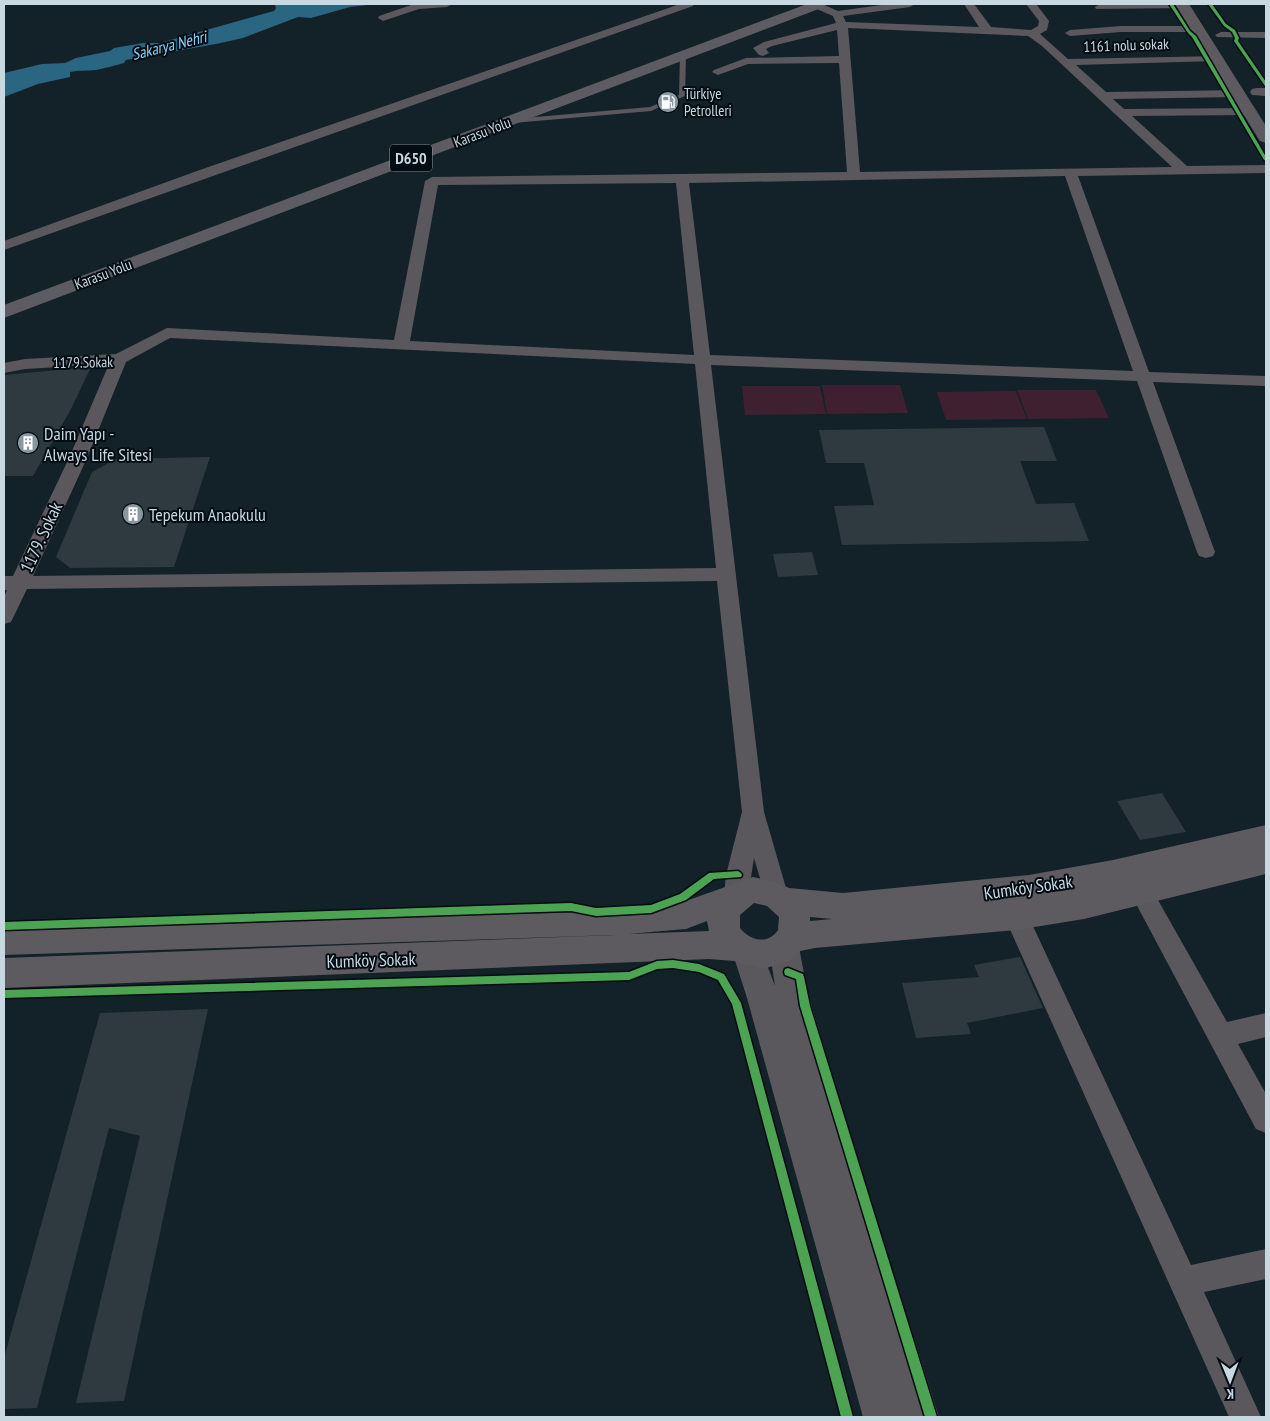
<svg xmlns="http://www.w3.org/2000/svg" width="1270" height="1421" viewBox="0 0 1270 1421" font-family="'PT Sans Narrow',sans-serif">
	<rect width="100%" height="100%" fill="#122228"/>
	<path fill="#3f2030" d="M822,385H900L908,413L827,414Z
		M742,386H820L826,414L745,415Z
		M1017,390H1096L1109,418L1028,419Z
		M1016,391L1027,419L946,420L937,392Z"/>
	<path fill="#2a6581" d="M278,4H377L350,7L311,18L298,17L243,38L216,44L126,60L124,63C118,65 101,69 96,70C87,71 79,70 70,72V77L38,84L4,97V73L42,64L65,63L76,58L110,51L114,48L143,43H160L274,11L276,8L275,5Z"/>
	<path fill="#2e3a40" d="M91,367L70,411L33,476H4V375Z
		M1044,427L1057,461H1020L1036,504L1074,503L1089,541L842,545L834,506L874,505L864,463H826L819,430Z
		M210,457L174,567L70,568L56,557L92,472L116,459Z
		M812,552L818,575L778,577L773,554Z
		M1162,793L1186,832L1140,840L1117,801Z
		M1020,957L1043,1008L967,1023L971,1034L916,1038L902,983L979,977L974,965Z
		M208,1009L124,1401L76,1403L140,1136L109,1128L37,1408L4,1409V1358L100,1013Z"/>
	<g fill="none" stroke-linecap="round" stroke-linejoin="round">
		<path fill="#5b585d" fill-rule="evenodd" d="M683,53L686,55L685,96L651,111L513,123L510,121L513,119L650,107L679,95L680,55Z"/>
		<path fill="#5b585d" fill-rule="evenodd" d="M414,4H452L447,7L419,9L383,21L378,18L379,16Z
			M680,4H694L693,6L4,250V241L197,171Z
			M812,4H822L838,11L889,4H915L910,7L843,16L846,22L979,27L964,4H974L991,27L1031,30L1038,26L1039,21L1026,4H1036L1049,21L1047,30L1040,34L1068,59L1221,56L1223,58L1217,61L1076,65L1106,92L1242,90L1244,93L1238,97L1113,99L1124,109L1253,108L1255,111L1249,115L1132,116L1187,166L1266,165V173L1078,176L1149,372L1266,376V386L1153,382L1215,552L1213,556L1206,558L1199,556L1197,552L1137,381L711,365L764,812L788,895L785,902L776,905L767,902L754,858L748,896L745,903L736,906L727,903L724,896L726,875L742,812L717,581L27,589L11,622L4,624V597L7,590H4V576H13L69,458L109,364L25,369L4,373V363L25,359L116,354L167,328L394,340L425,181L432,177L847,172L839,63L748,64L718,75L712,72L714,70L746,58L839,56L837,30L772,46L766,49L769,53L763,56L759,55L753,48L764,42L836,23L833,16L812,7ZM848,28L1028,36L1042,46L1172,167L860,172ZM1065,176L1133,371L710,355L689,183ZM676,183L694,355L410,341L438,185ZM170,338L695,364L716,568L33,576L87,458L126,362Z
			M1100,4H1187L1188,5L1183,8L1096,9L1095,7Z
			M1121,26H1199L1204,29L1199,32H1121L1070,36L1065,33L1070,30Z
			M1221,32H1266V38L1217,37L1215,35Z
			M1142,883L1150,886L1227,1022L1266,1013V1037L1238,1044L1266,1094V1133L1256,1129L1134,900L1130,893L1134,886Z
			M1016,905L1025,909L1191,1265L1266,1249V1279L1204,1292L1261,1417H1229L1004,916L1007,909Z"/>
		<path fill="#5b585d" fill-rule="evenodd" d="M1257,88H1266V96L1252,95L1250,92L1252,89Z
			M784,933L795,937L799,947L807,990L854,1149L939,1417H863L747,998L732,951L736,941L747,937L758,941L775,986L769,947L773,937Z"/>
		<path fill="#5d5b60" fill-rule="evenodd" d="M1175,4H1189L1266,126V143L1260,141L1258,138Z
			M1266,825V874L1084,919L1016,930L815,948L800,951L789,961L763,969L734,961L709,959L4,988V958L615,935L4,955V927L626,907L686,901L753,877L775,882L789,888L843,893L1029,875L1113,860ZM754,903L767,906L779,917L778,930C768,945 750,941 740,928V915ZM810,917L832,919L810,921ZM707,921L709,931L628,934L686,929Z"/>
		<path fill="#5c5c62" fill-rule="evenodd" d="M807,4H826L824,7L4,318V305Z"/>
		<g stroke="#030c12" stroke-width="3">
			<path id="cycleway" d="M1169,4H1173L1190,31L1196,36L1266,157V161L1264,160L1192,37L1188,33Z
				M1208,4H1212L1226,24L1235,30L1239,38L1238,41L1266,82V86H1265L1234,41L1235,38L1232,32L1224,26Z
				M738,871L741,873L742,875L741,877L714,879L686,900L651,913L596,916L571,911L4,930V922L571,903L596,908L651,905L680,894L709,873Z
				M673,960L699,964L724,974L741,1003L853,1417H841L732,1004L718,980L699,972L673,968L657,969L629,980L4,998V990L629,972L657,961Z
				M788,968L803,974L804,977L810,1006L937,1417H925L800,1006L796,979L785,975L784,972L785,969Z"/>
		</g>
		<use href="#cycleway" fill="#4ca352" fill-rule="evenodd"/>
	</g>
	<defs>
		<g id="fuel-disc" transform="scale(1.125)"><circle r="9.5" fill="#8898a0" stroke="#030c12"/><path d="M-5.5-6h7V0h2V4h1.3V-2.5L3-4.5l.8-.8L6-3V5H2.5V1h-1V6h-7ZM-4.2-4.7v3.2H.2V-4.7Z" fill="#fff"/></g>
		<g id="building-disc" transform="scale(1.125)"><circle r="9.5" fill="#8898a0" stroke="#030c12"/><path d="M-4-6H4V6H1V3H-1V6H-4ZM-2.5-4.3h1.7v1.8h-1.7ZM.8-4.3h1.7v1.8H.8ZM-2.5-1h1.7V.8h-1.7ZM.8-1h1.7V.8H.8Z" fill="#fff"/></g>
	</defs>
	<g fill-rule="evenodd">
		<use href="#fuel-disc" x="668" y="102"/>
		<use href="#building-disc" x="28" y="443"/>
		<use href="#building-disc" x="133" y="514"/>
	</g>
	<g text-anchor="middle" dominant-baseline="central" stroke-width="4" stroke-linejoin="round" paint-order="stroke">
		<g font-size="15" fill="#c8d8e1" stroke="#030c12">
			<text transform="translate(1126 45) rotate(-2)">1161 nolu sokak</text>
			<text transform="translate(482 132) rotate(-21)">Karasu Yolu</text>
			<text transform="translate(103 274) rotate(-21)">Karasu Yolu</text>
			<text transform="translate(83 362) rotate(-1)">1179.Sokak</text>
		</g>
		<g font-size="15" fill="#c8d8e1" stroke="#030c12" text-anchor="start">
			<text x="684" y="93">Türkiye<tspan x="684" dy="17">Petrolleri</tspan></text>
		</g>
		<g font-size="16" font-style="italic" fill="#8bd2f6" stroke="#030c12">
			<text transform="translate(169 45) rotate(-14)">Sakarya Nehri</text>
		</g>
		<rect fill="#030c12" stroke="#8d9ba3" stroke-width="1" x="390" y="144.5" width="42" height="27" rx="4"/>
		<g font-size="16" font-weight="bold" fill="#c8d8e1">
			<text x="411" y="158">D650</text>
		</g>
		<g font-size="18" fill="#c8d8e1" stroke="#030c12" text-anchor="start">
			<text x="44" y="433">Daim Yapı -<tspan x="44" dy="21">Always Life Sitesi</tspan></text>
			<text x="149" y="514">Tepekum Anaokulu</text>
		</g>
		<g font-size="18" fill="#c8d8e1" stroke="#030c12">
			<text transform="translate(41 537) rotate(-65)">1179. Sokak</text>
			<text transform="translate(1028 887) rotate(-8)">Kumköy Sokak</text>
			<text transform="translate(371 960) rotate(-2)">Kumköy Sokak</text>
		</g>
	</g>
	<rect width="1270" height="1421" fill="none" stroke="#c8d8e1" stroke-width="10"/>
	<g transform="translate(1230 1381) rotate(179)" stroke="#030c12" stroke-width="4" paint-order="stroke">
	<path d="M0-4L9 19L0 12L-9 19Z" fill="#c8d8e1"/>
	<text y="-8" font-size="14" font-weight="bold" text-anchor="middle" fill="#c8d8e1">K</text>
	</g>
</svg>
